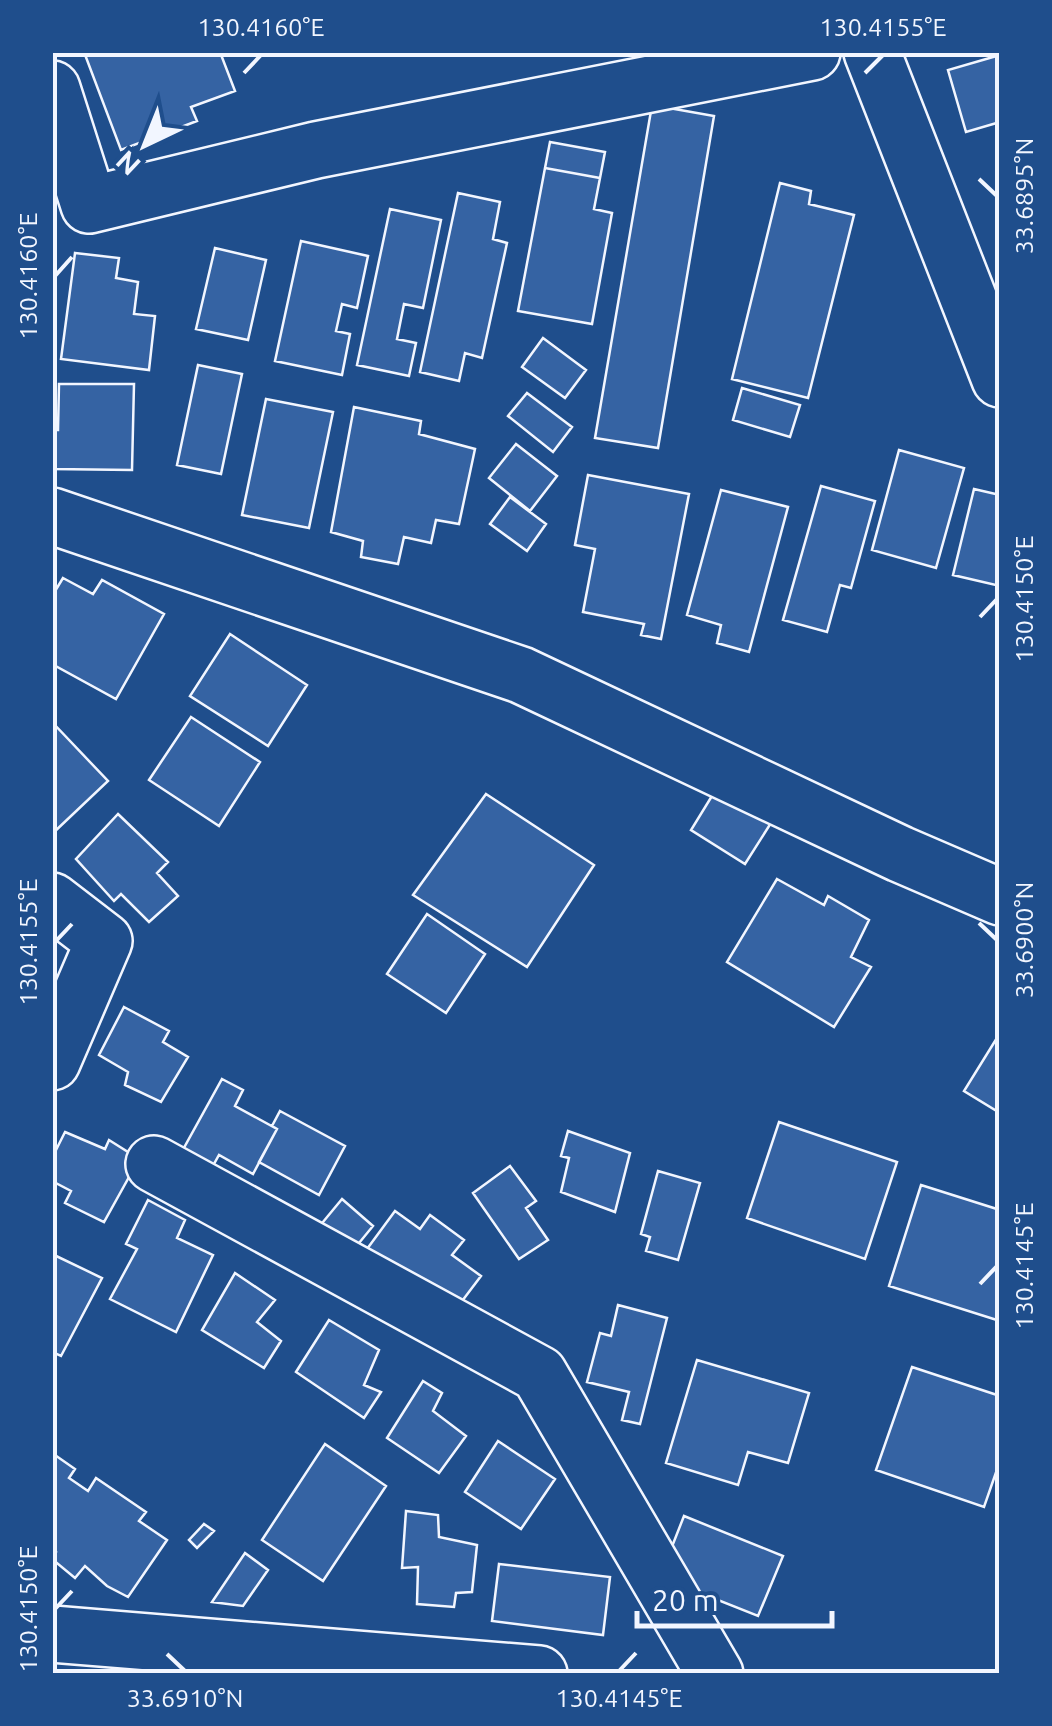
<svg xmlns="http://www.w3.org/2000/svg" width="1052" height="1726" viewBox="0 0 1052 1726" font-family="Ubuntu,sans-serif">
	<rect width="100%" height="100%" fill="#1f4e8c"/>
	<path fill="#3563a3" stroke="#f2f6ff" stroke-width="2.5" d="M84,52H220L235,91L191,107L197,121L121,150Z
		M1000,55V122L966,132L948,70Z
		M652,105L714,116L658,448L595,438Z
		M550,142L605,152L600,178L545,168Z
		M545,168L600,178L594,209L612,213L592,324L518,311Z
		M780,183L811,191L809,204L854,215L808,398L732,379Z
		M458,193L500,202L493,239L507,243L482,358L465,353L459,381L420,372Z
		M390,209L441,220L423,308L404,304L397,339L416,343L409,376L357,365Z
		M301,241L368,256L357,308L342,304L336,331L350,334L342,375L275,361Z
		M215,248L266,260L248,340L196,329Z
		M75,253L119,258L116,278L138,282L134,314L155,316L149,370L61,359Z
		M543,338L586,370L565,398L522,367Z
		M198,365L242,374L221,474L177,465Z
		M59,384H134L132,470L52,469V430H58Z
		M742,388L800,405L790,437L733,420Z
		M527,393L572,427L553,452L508,416Z
		M266,399L333,412L309,528L242,515Z
		M354,407L421,421L419,434L475,449L459,524L436,520L431,543L404,537L398,564L361,557L363,541L331,532Z
		M516,444L557,476L530,511L489,478Z
		M899,450L964,468L936,568L872,550Z
		M588,475L689,494L661,639L641,635L644,624L583,612L595,549L575,545Z
		M821,486L875,501L851,588L840,585L827,632L783,620Z
		M974,489L1000,495V586L953,575Z
		M721,490L788,507L749,652L717,643L721,625L687,615Z
		M510,497L546,524L527,551L490,524Z
		M63,578L93,594L102,580L164,614L116,699L52,664V596Z
		M230,634L307,685L268,746L190,696Z
		M191,717L260,762L219,826L149,780Z
		M52,722L108,781L52,834Z
		M715,791L771,823L745,864L691,830Z
		M486,794L594,865L527,967L413,895Z
		M118,814L168,862L157,873L178,896L149,922L121,894L114,901L76,859Z
		M777,879L824,905L828,896L869,920L851,957L871,967L834,1027L727,962Z
		M427,914L485,954L446,1013L387,974Z
		M124,1007L169,1031L163,1042L188,1057L161,1102L125,1085L128,1072L99,1055Z
		M1000,1033V1113L964,1091Z
		M222,1079L243,1090L235,1106L277,1129L253,1174L219,1155L210,1171L180,1155Z
		M280,1111L345,1146L319,1195L259,1162L277,1129L272,1126Z
		M779,1122L897,1162L865,1259L747,1218Z
		M568,1131L630,1153L615,1212L561,1192L569,1158L561,1156Z
		M65,1132L105,1149L109,1140L139,1159L104,1222L65,1203L71,1191L52,1181V1158Z
		M510,1166L536,1201L526,1208L548,1240L519,1259L473,1193Z
		M658,1171L700,1183L678,1260L646,1251L650,1237L641,1234Z
		M921,1185L1000,1210V1321L889,1286Z
		M342,1199L373,1226L350,1254L318,1228Z
		M148,1200L185,1220L177,1238L213,1255L176,1332L110,1299L137,1249L126,1244Z
		M395,1211L420,1229L430,1215L464,1240L452,1255L481,1276L453,1313L367,1249Z
		M52,1254L102,1278L61,1356L52,1352Z
		M235,1273L275,1300L257,1322L281,1341L264,1368L202,1330Z
		M618,1305L667,1318L640,1424L622,1420L629,1392L587,1382L600,1333L611,1336Z
		M329,1320L379,1350L364,1385L381,1392L364,1418L296,1372Z
		M697,1360L809,1393L788,1463L748,1452L738,1485L666,1463Z
		M912,1367L1000,1396V1461L984,1507L876,1470Z
		M423,1381L442,1393L433,1411L466,1436L439,1473L387,1438Z
		M498,1441L555,1479L521,1529L465,1492Z
		M325,1444L386,1486L323,1581L262,1540Z
		M52,1453L75,1469L69,1478L88,1491L96,1478L146,1512L139,1521L167,1540L128,1597L107,1586L85,1566L75,1578L52,1559L56,1552L52,1549Z
		M406,1511L438,1515L439,1537L477,1545L472,1592L456,1593L454,1607L417,1604L418,1567L402,1568Z
		M684,1516L783,1556L758,1616L660,1577Z
		M204,1524L214,1531L197,1548L189,1540Z
		M245,1553L268,1570L243,1606L212,1602Z
		M499,1564L610,1577L603,1635L492,1621Z"/>
	<g fill="none" stroke-linecap="round" stroke-linejoin="round">
		<g stroke="#f2f6ff" stroke-width="60">
			<path id="minor" d="M872,52L1000,379
				M52,89L89,205L316,150L812,52
				M52,516L521,675L900,854L1000,897
				M52,901L104,941L52,1062
				M154,1164L539,1374L715,1674"/>
		</g>
		<g stroke="#f2f6ff" stroke-width="60">
			<path id="tertiary" d="M52,1634L539,1674"/>
		</g>
		<use href="#minor" stroke="#1f4e8c" stroke-width="55"/>
		<use href="#tertiary" stroke="#1f4e8c" stroke-width="55"/>
	</g>
	<path fill="none" stroke="#f2f6ff" stroke-width="4" d="M244,73L261,55M865,73L883,55M979,179L997,196M55,276L72,257M980,617L997,599M979,923L997,940M55,942L72,924M980,1284L997,1266M55,1609L72,1591M167,1654L185,1671M619,1671L636,1653"/>
	<rect width="1052" height="1726" fill="none" stroke="#1f4e8c" stroke-width="110"/>
	<g transform="translate(145 145) rotate(223)" stroke="#1f4e8c" stroke-width="8" paint-order="stroke">
	<path d="M0-8L18 38L0 25L-18 38Z" fill="#f2f6ff"/>
	<text y="-15" font-size="28" font-weight="bold" text-anchor="middle" fill="#f2f6ff">N</text>
	</g>
	<path d="M637 1611v15h195v-15" fill="none" stroke="#f2f6ff" stroke-width="5"/>
	<text x="652" y="1611" font-size="30" fill="#f2f6ff" stroke="#1f4e8c" stroke-width="8" paint-order="stroke">20 m</text>
	<rect x="55" y="55" width="942" height="1616" fill="none" stroke="#f2f6ff" stroke-width="4"/>
	<g font-size="25" text-anchor="middle" fill="#f2f6ff">
		<text x="261" y="36">130.4160°E</text>
		<text x="883" y="36">130.4155°E</text>
		<text transform="translate(1024 196) rotate(-90)" y="9">33.6895°N</text>
		<text transform="translate(28 276) rotate(-90)" y="9">130.4160°E</text>
		<text transform="translate(1024 599) rotate(-90)" y="9">130.4150°E</text>
		<text transform="translate(1024 940) rotate(-90)" y="9">33.6900°N</text>
		<text transform="translate(28 942) rotate(-90)" y="9">130.4155°E</text>
		<text transform="translate(1024 1266) rotate(-90)" y="9">130.4145°E</text>
		<text transform="translate(28 1609) rotate(-90)" y="9">130.4150°E</text>
		<text x="185" y="1707">33.6910°N</text>
		<text x="619" y="1707">130.4145°E</text>
	</g>
</svg>
